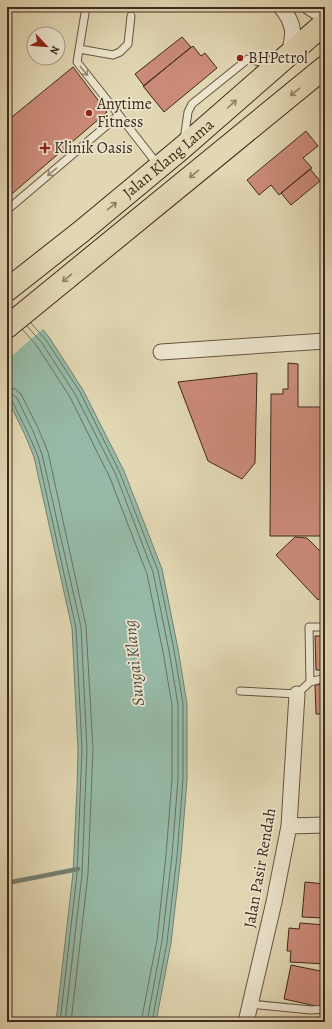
<svg xmlns="http://www.w3.org/2000/svg" width="332" height="1029" viewBox="0 0 332 1029" font-family="Alegreya,serif">
	<rect width="100%" height="100%" fill="#e2d7b3"/>
	<filter id="stains"><feTurbulence type="fractalNoise" baseFrequency=".005" numOctaves="4"/><feColorMatrix values="0 0 0 0 .2 0 0 0 0 .09 0 0 0 0 .02 0 0 0 .5 -.17"/></filter>
	<radialGradient id="worn" r=".72"><stop offset=".6" stop-color="#630" stop-opacity="0"/><stop offset="1" stop-color="#630" stop-opacity=".3"/></radialGradient>
	<path fill="#96baa7" stroke="#738070" d="M7,288L49,337L83,390L124,471L162,569L178,649L187,704V779L181,856L171,943L156,1022H56L73,873L77,788L78,750L72,628L34,457L25,435L7,398Z"/>
	<path fill="#e2d7b3" d="M7,286L44,328L7,360Z"/>
	<g fill="none" stroke-linecap="round" stroke-linejoin="round">
		<path stroke="#6a7262" stroke-width="1" d="M31,323L46,340L80,392L120,473L158,571L174,650L183,704V779L177,856L167,942L152,1022
			M27,326L42,343L75,394L116,475L153,572L169,651L178,705V779L172,855L162,941L147,1022
			M23,330L37,346L70,397L110,478L147,574L163,652L172,705V779L166,855L157,940L141,1022
			M7,387L15,389L21,394L38,428L48,452L86,626L93,749L88,874L71,1022
			M7,393L12,394L17,398L33,431L42,454L81,627L87,749L82,874L65,1022
			M7,398L10,399L12,401L28,433L38,456L76,628L82,749L77,874L60,1022"/>
		<path stroke="#738070" stroke-width="4.5" d="M7,883L78,869"/>
	</g>
	<path fill="#cb8b79" stroke="#3e2a1d" d="M182,37L191,47L144,86L135,74Z
		M193,46L201,56L205,53L217,68L164,112L143,86Z
		M73,67L107,112L7,198V121Z
		M306,131L318,146L303,158L312,168L279,195L271,185L259,195L247,180Z
		M310,169L320,181L291,205L281,193Z
		M288,363L298,364V407H325V536H270L271,394H283V389H288Z
		M257,373L255,463L242,479L208,461L178,382Z
		M295,537L307,538L325,556V594L318,600L276,555Z
		M315,636H325V670H316Z
		M325,684V714H316L315,685Z
		M305,882L325,884V918L302,917Z
		M300,923L325,925V964L290,962L291,951H287L289,928L299,929Z
		M291,965L325,972V1008L284,999Z
		M274,1018L308,1022H273Z"/>
	<g fill="none" stroke-linecap="round" stroke-linejoin="round">
		<g stroke="#675542" stroke-width="9">
			<path id="service" d="M79,49L113,55L120,52L128,44L131,16
				M119,115L158,165
				M184,140L188,112L192,104L248,59L272,65
				M7,210L119,115L77,62L86,7
				M310,682L309,627H325
				M240,691L297,694L310,682L325,678
				M250,1004L311,1010L325,1009"/>
		</g>
		<g stroke="#675542" stroke-width="17">
			<path id="minor" d="M281,7C295,24 295,35 288,55
				M309,7L325,17
				M161,352L325,341
				M289,826L325,825
				M246,1022L274,902L289,826L297,694"/>
		</g>
		<g stroke="#3e2a1d" stroke-width="24">
			<g id="primary">
				<path id="s1" d="M7,290L82,231L182,148L325,23"/>
				<path d="M7,327L325,67"/>
			</g>
		</g>
		<use href="#service" stroke="#ece5ce" stroke-width="7"/>
		<use href="#minor" stroke="#ece5ce" stroke-width="15"/>
		<use href="#primary" stroke="#e2d7b3" stroke-width="22"/>
	</g>
	<defs><path id="oneway-shaft" d="M-6 0H5M1.5-3L5.5 0L1.5 3" fill="none" stroke-width="1.6" stroke-linecap="round" stroke-linejoin="round"/></defs>
	<g stroke="#958876">
		<use href="#oneway-shaft" transform="translate(84 71) rotate(51)"/>
		<use href="#oneway-shaft" transform="translate(52 172) rotate(140)"/>
	</g>
	<g stroke="#908068">
		<use href="#oneway-shaft" transform="translate(295 92) rotate(141)"/>
		<use href="#oneway-shaft" transform="translate(232 104) rotate(-42)"/>
		<use href="#oneway-shaft" transform="translate(194 174) rotate(141)"/>
		<use href="#oneway-shaft" transform="translate(112 206) rotate(-40)"/>
		<use href="#oneway-shaft" transform="translate(67 278) rotate(141)"/>
	</g>
	<g fill="#8f2418" stroke="#ece5ce" stroke-width="1.5">
		<circle cx="240" cy="58" r="4"/>
		<circle cx="89" cy="113" r="4"/>
		<path d="M43 142h4v4h4v4h-4v4h-4v-4h-4v-4h4z"/>
	</g>
	<g text-anchor="middle" dominant-baseline="central" stroke-width="3.5" stroke-linejoin="round" paint-order="stroke">
		<g font-size="16" fill="#3e2a1d" stroke="#ece5ce" text-anchor="start">
			<text x="248" y="58">BHPetrol</text>
			<text x="97" y="104">Anytime<tspan x="97" dy="18">Fitness</tspan></text>
			<text x="54" y="148">Klinik Oasis</text>
		</g>
		<g font-size="16" fill="#3e2a1d" stroke="#ece5ce">
			<text stroke="none"><textPath href="#s1" startOffset="208">Jalan Klang Lama</textPath></text>
			<text transform="translate(260 868) rotate(-80)">Jalan Pasir Rendah</text>
		</g>
		<g font-size="17" font-style="italic" fill="#544e40" stroke="#ece5ce">
			<text transform="translate(134 663) rotate(-96)">Sungai Klang</text>
		</g>
	</g>
	<rect width="332" height="1029" fill="none" stroke="#e2d7b3" stroke-width="24"/>
	<rect x="8" y="8" width="316" height="1013" fill="none" stroke="#3e2a1d" stroke-width="2"/>
	<rect x="12" y="12" width="308" height="1005" fill="none" stroke="#3e2a1d"/>
	<g transform="translate(46 46) rotate(116)"><circle r="19" fill="#ece5ce" stroke="#a69a87"/>
	<path d="M0-3L7 15L0 10L-7 15Z" fill="#8f2418"/>
	<text y="-6" font-size="11" font-weight="bold" text-anchor="middle" fill="#3e2a1d">N</text>
	</g>
	<rect width="100%" height="100%" filter="url(#stains)"/>
	<rect width="100%" height="100%" fill="url(#worn)"/>
</svg>
